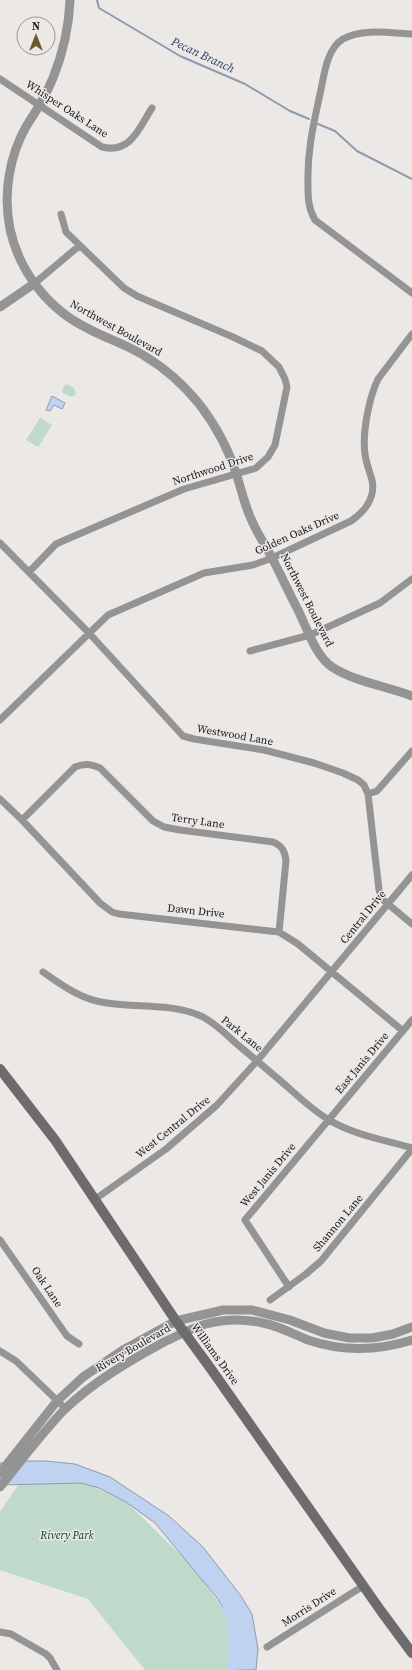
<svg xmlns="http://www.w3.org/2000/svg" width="412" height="1670" viewBox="0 0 412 1670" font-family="'Source Serif 4',serif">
	<rect width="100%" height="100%" fill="#ebe8e6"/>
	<path fill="#bfd9ca" d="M67,384L74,388L76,393L75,395L71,397L63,393L62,390L65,385Z
		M40,418L52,425L38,447L26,440Z
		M74,1478L126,1502L191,1565L234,1624L231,1670H145L88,1599L0,1570V1512L19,1484Z"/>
	<path fill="#bfd2ef" stroke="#8e9aaf" d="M52,396L65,403L62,409L54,405L50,411L46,410Z
		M21,1461H46L75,1464L110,1477L169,1516L203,1547L241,1596L252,1614L258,1649L256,1670H233L238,1641L234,1624L217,1598L155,1523L126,1502L99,1488L81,1483L0,1485V1463Z"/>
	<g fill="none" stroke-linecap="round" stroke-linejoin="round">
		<path stroke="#8e9aaf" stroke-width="2" d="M97,0L99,8L180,56L245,84L290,111L309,119
			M318,124L335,131L357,151L412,179"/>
		<path stroke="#bfd2ef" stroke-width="11" d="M227,1610L233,1619V1670"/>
		<path stroke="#959495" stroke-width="7" d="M412,34C391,33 362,28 343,39C326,49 324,77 320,94C313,126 307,152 308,185C308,197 308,208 315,220L412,293
			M0,79L102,147C131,154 139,128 152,108
			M35,283L79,246
			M0,543L89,633L183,736L194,739L264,750L314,763L343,773L358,780L364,785L368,794L379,890L382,899L412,924
			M29,572L56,544L65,540L184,489L256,468L268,457L275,445L287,387L285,379L279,367L262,351L233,337L137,296L124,288L66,232L61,214
			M250,651L310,635L330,626L380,603L412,579
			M0,720L108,615L204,573L253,565L272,558L351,521C364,512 376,498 372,480C370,472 366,463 365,454C362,433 369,398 378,379L412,334
			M368,794L377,791L412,751
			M0,799L22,820L100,903L112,912L119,914L279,932L298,944L403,1031
			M22,820L75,767C85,763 91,764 100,768L153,821L164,827L180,830L273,842C282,846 285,851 286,861L279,932
			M43,972C63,986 82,1000 107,1003C137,1008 175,1003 203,1017C216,1024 227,1035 238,1045C256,1060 274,1075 291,1090C303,1101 316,1112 329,1120C354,1135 385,1140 412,1148
			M94,1200L166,1149L217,1105L257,1061L412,875
			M0,1240L67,1336L79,1344
			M289,1287L245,1220L412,1020
			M270,1300L306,1274L321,1261L412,1149
			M0,1351L16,1361L66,1409
			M0,1632L11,1634L46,1654L50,1658L57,1670
			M267,1647L363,1586"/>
		<path stroke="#959495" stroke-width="9" d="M70,0C69,27 63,53 53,78C46,95 37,110 27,125C9,156 3,194 10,229C19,271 48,309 87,328C105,338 125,344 143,355C165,368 184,385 200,405C216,426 229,450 237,476C241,489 244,502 249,514C255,530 264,543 272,558C281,575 289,593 298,610C307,628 315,655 332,667C355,682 386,686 412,696
			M0,307L35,283
			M0,1473L57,1401L83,1377L123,1350L176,1321L223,1310H252L290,1320L324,1333L349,1338H372L393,1334L412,1327
			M0,1487C21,1461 41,1434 64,1410C93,1382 129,1361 164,1342C178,1336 191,1328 206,1324C224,1319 245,1319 263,1323C279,1326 293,1334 308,1340C343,1352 377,1351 412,1340"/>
		<path stroke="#6d6b6d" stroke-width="10" d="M0,1069L55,1140L176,1321L211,1369L381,1611L412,1653"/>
	</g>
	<g text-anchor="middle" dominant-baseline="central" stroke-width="3" stroke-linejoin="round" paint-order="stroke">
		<g font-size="11" fill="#1a1919" stroke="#ebe8e6">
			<text transform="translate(67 109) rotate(33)">Whisper Oaks Lane</text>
			<text transform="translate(116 328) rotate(29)">Northwest Boulevard</text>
			<text transform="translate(213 469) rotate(-18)">Northwood Drive</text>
			<text transform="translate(297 533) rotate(-24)">Golden Oaks Drive</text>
			<text transform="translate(307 600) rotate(63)">Northwest Boulevard</text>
			<text transform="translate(235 735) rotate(10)">Westwood Lane</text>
			<text transform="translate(198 821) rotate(8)">Terry Lane</text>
			<text transform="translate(196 911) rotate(6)">Dawn Drive</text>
			<text transform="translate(363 917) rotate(-51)">Central Drive</text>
			<text transform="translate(242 1034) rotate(39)">Park Lane</text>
			<text transform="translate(362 1063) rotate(-50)">East Janis Drive</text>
			<text transform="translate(173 1127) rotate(-39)">West Central Drive</text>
			<text transform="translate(268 1175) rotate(-50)">West Janis Drive</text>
			<text transform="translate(338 1223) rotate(-50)">Shannon Lane</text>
			<text transform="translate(47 1287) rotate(56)">Oak Lane</text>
			<text transform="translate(133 1348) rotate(-30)">Rivery Boulevard</text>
			<text transform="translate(215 1354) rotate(54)">Williams Drive</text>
			<text transform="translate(309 1607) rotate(-33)">Morris Drive</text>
		</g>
		<g font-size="11" font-style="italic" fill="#04331f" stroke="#ebe8e6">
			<text x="67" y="1535">Rivery Park</text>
		</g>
		<g font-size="12" font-style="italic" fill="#29426a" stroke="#ebe8e6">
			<text transform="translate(203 55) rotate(25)">Pecan Branch</text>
		</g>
	</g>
	<g transform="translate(36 36)"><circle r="19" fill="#ebe8e6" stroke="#979594"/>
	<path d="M0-3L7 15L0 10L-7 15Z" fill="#665c29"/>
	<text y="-6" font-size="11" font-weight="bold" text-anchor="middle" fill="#1a1919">N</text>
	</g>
</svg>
